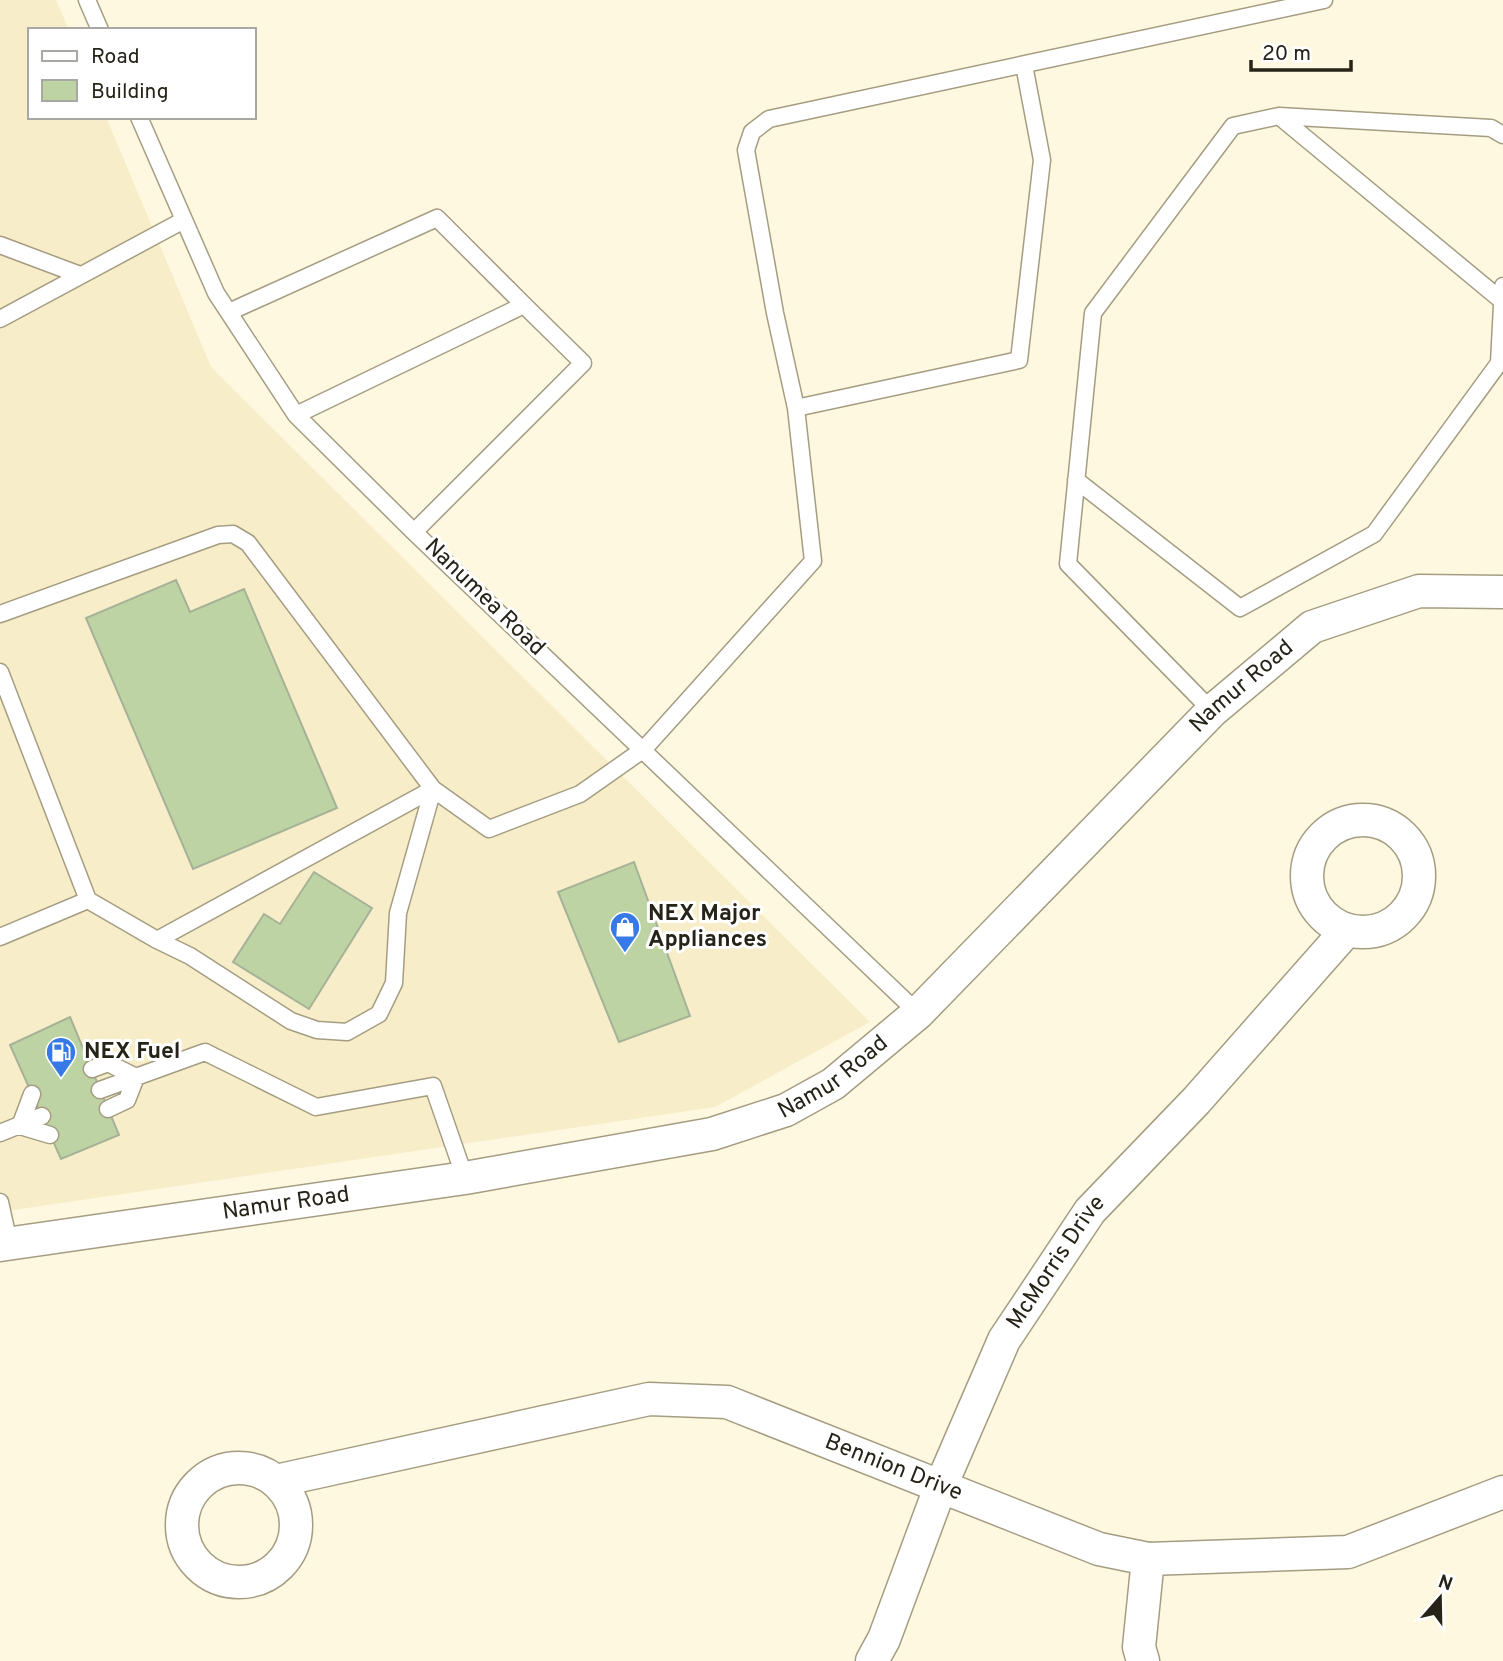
<svg xmlns="http://www.w3.org/2000/svg" width="1503" height="1661" viewBox="0 0 1503 1661" font-family="Overpass,sans-serif">
	<rect width="100%" height="100%" fill="#fef8e0"/>
	<path fill="#f7edc8" d="M0,0H56L69,30H30V117H106L211,367L870,1022L715,1107L0,1212Z"/>
	<path fill="#bed3a3" stroke="#a6b298" stroke-width="2" d="M176,580L190,612L244,589L337,808L193,869L86,618Z
		M634,862L690,1016L619,1042L558,892Z
		M314,872L372,908L309,1009L233,962L264,914L280,924Z
		M70,1017L119,1135L61,1159L10,1045Z"/>
	<g fill="none" stroke-linecap="round" stroke-linejoin="round">
		<g stroke="#a59d82" stroke-width="19">
			<path id="service" d="M87,0L100,30
				M1024,65L1042,160L1019,360L796,408L775,313L746,150L752,132L769,119L1324,0
				M1279,116L1501,300
				M139,117L216,293L296,415L414,532L918,1013
				M0,245L80,275
				M229,312L437,218L524,305L296,415
				M0,319L184,220
				M1076,480L1240,608L1374,534L1499,363L1503,286
				M414,532L583,363L524,305
				M0,614L218,535L233,534L248,543L433,789L489,829L580,794L644,749L813,561L796,408
				M0,672L88,900
				M1212,711L1068,564L1093,313L1233,126L1279,116L1491,128L1503,135
				M0,937L88,900L157,940L190,956L291,1021L317,1030L347,1032L379,1014L394,983L398,913L433,789
				M157,940L433,789
				M92,1069L108,1063L136,1077L127,1100L108,1109
				M100,1090L205,1052L316,1107L433,1086L465,1178
				M20,1126L32,1094
				M20,1126L50,1135
				M0,1133L42,1116
				M0,1202L9,1243"/>
		</g>
		<g stroke="#a59d82" stroke-width="35">
			<g id="minor">
				<circle cx="1363" cy="876" r="56"/>
				<path id="s1" d="M0,1245L465,1178L712,1134L786,1110L833,1084L918,1013L1212,711L1312,627L1419,591L1503,592"/>
				<circle cx="239" cy="1525" r="57"/>
				<path id="s2" d="M276,1481L649,1399L727,1402L1099,1549L1148,1559L1348,1552L1503,1492"/>
				<path id="s3" d="M872,1661L884,1639L940,1488L1004,1340L1090,1211L1196,1101L1347,930"/>
				<path d="M1143,1661L1139,1647L1148,1559"/>
			</g>
		</g>
		<use href="#service" stroke="#fff" stroke-width="16"/>
		<use href="#minor" stroke="#fff" stroke-width="32"/>
	</g>
	<defs>
		<g id="shop-pin" transform="scale(1.575)"><path d="M0 17L-7.5 6A9.5 9.5 0 1 1 7.5 6Z" fill="#3779e7" stroke="#fff"/><path d="M-5-2.5h2.3a2.7 3.5 0 0 1 5.4 0H5L5.5 6h-11ZM-1.5-2.5h3a1.5 2.3 0 0 0-3 0Z" fill="#fff"/></g>
		<g id="fuel-pin" transform="scale(1.575)"><path d="M0 17L-7.5 6A9.5 9.5 0 1 1 7.5 6Z" fill="#3779e7" stroke="#fff"/><path d="M-5.5-6h7V0h2V4h1.3V-2.5L3-4.5l.8-.8L6-3V5H2.5V1h-1V6h-7ZM-4.2-4.7v3.2H.2V-4.7Z" fill="#fff"/></g>
	</defs>
	<g fill-rule="evenodd">
		<use href="#shop-pin" x="625" y="927"/>
		<use href="#fuel-pin" x="61" y="1052"/>
	</g>
	<g text-anchor="middle" dominant-baseline="central" stroke-width="6" stroke-linejoin="round" paint-order="stroke">
		<g font-size="23" fill="#262318" stroke="#fff">
			<text transform="translate(484 598) rotate(44)">Nanumea Road</text>
			<text stroke="none"><textPath href="#s1" startOffset="1423">Namur Road</textPath></text>
			<text stroke="none"><textPath href="#s1" startOffset="856">Namur Road</textPath></text>
			<text stroke="none"><textPath href="#s1" startOffset="289">Namur Road</textPath></text>
			<text stroke="none"><textPath href="#s3" startOffset="441">McMorris Drive</textPath></text>
			<text stroke="none"><textPath href="#s2" startOffset="639">Bennion Drive</textPath></text>
		</g>
		<g font-size="23" font-weight="bold" fill="#262318" stroke="#fff" text-anchor="start">
			<text x="648" y="914">NEX Major<tspan x="648" dy="26">Appliances</tspan></text>
			<text x="84" y="1052">NEX Fuel</text>
		</g>
	</g>
	<rect x="28" y="28" width="228" height="91" fill="#ffffff" stroke="#a8a7a3" stroke-width="2"/>
	<rect x="42" y="51" width="35" height="10" fill="#ffffff" stroke="#a8a7a3" stroke-width="2"/>
	<text x="91" y="63" font-size="21" fill="#262318">Road</text>
	<rect x="42" y="80" width="35" height="21" fill="#bed3a3" stroke="#a8a7a3" stroke-width="2"/>
	<text x="91" y="98" font-size="21" fill="#262318">Building</text>
	<g transform="translate(1440 1598) rotate(20)" stroke="#ffffff" stroke-width="5" paint-order="stroke">
	<path d="M0-5L12 26L0 18L-12 26Z" fill="#262318"/>
	<text y="-10" font-size="19" font-weight="bold" text-anchor="middle" fill="#262318">N</text>
	</g>
	<path d="M1251 60v10h100v-10" fill="none" stroke="#262318" stroke-width="3.5"/>
	<text x="1262" y="60" font-size="21" fill="#262318" stroke="#ffffff" stroke-width="5" paint-order="stroke">20 m</text>
</svg>
